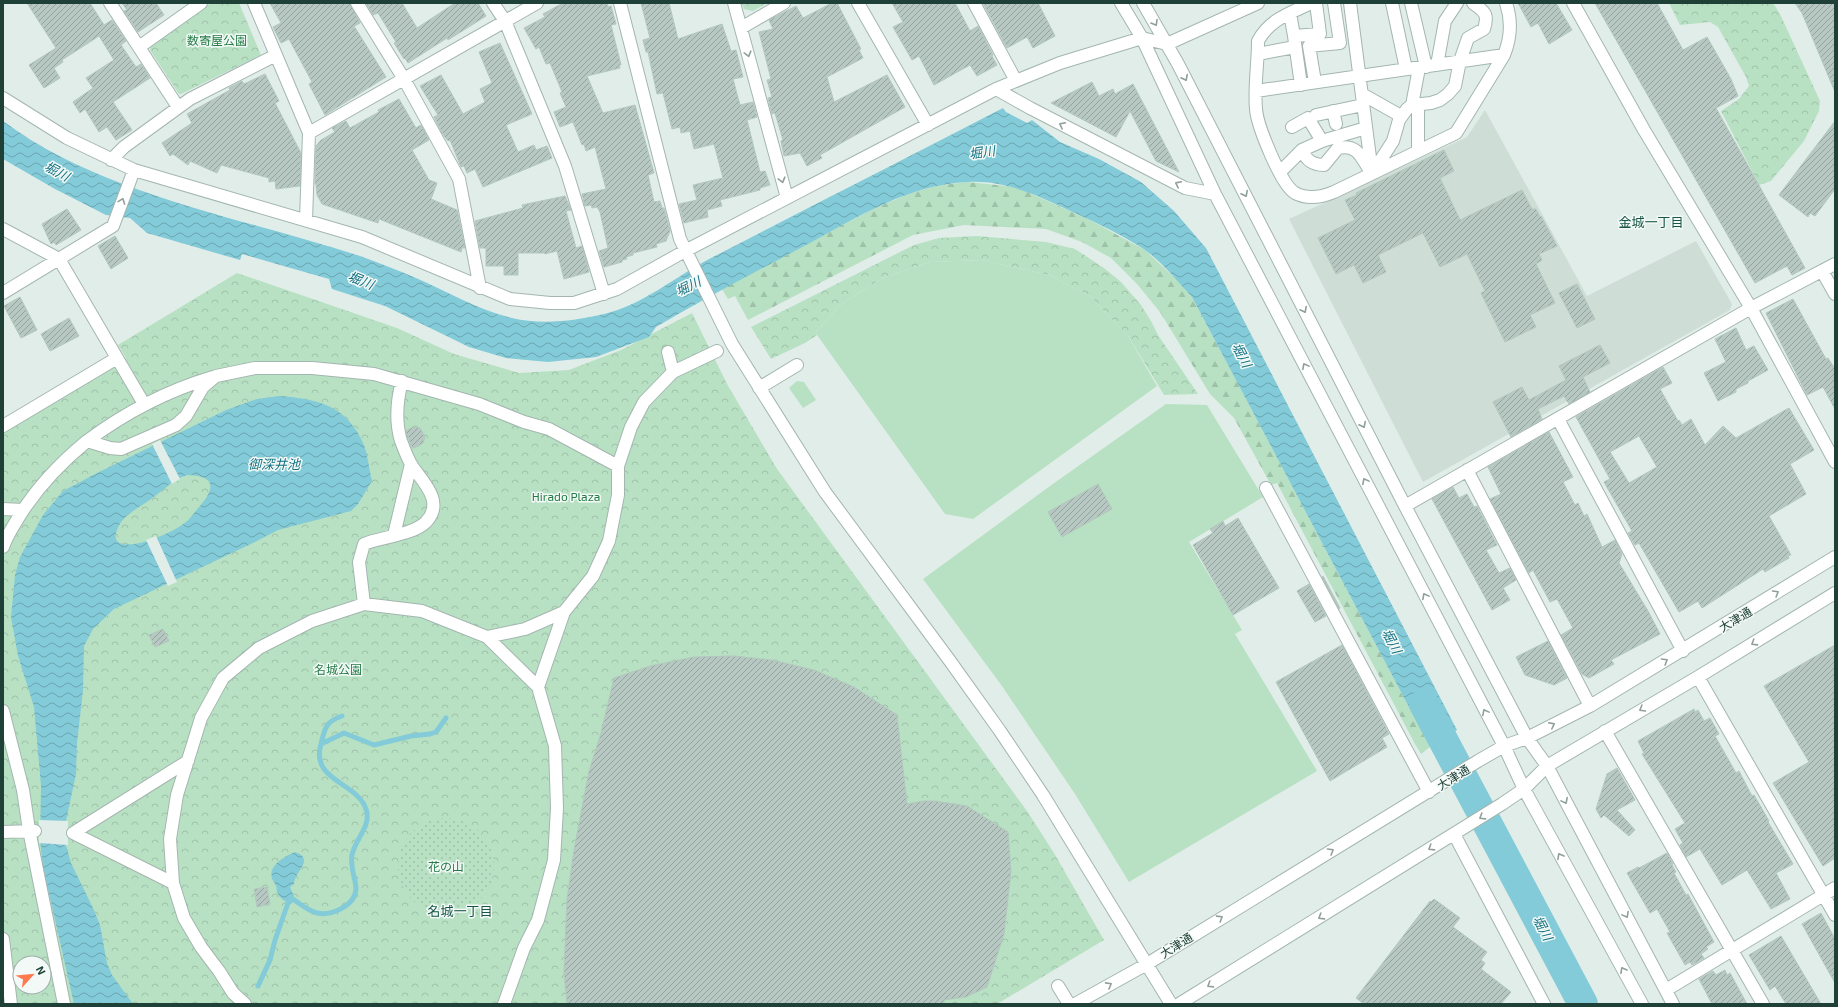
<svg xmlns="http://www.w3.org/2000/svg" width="1838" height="1007" viewBox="0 0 1838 1007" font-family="'Exo 2','Noto Sans JP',sans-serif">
	<defs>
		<pattern id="forest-firs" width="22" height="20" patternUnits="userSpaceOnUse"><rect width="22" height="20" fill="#b8e1c3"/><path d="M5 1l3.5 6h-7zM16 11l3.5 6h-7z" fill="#9ec2a8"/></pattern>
		<pattern id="park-crowns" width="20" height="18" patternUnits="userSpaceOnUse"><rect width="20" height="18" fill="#b8e1c3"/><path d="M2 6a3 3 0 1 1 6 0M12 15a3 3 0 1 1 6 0" fill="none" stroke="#9ec2a8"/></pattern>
		<pattern id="garden-dots" width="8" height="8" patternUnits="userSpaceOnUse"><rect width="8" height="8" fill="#b8e1c3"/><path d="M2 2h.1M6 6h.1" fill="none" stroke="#9ec2a8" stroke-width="1.8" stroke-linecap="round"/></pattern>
		<pattern id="water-waves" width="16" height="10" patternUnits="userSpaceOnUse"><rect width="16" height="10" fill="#83cbd8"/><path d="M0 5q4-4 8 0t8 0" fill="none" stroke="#6ba6b0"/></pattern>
		<pattern id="building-hatch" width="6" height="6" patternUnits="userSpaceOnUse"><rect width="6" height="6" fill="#b6c8c1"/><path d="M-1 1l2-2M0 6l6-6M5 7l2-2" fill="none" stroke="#93a49e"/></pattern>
	</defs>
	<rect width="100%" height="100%" fill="#e1ede8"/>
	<path fill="#cfddd7" d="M1485,110L1587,296L1696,241L1732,304L1730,310L1423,482L1289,219L1467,137Z"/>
	<path fill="#b8e1c3" d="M981,260L1049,275L1091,297L1128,336L1157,386L973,519L945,514L817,335L816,332L839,306L882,278L930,262Z
		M797,381L804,382L816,400L803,408L789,388Z
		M1166,404L1207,405L1263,497L1189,542L1242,630L1235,634L1317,771L1129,882L1075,794L1002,686L923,579L1050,486Z"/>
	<path fill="url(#forest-firs)" d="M968,182L1016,187L1088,219L1145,250L1176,279L1192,297L1430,747L1421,754L1415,744L1277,483L1271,485L1234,418L1210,394L1160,312L1137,284L1111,258L1082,242L1046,229L964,225L913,235L748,320L735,296L728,299L722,289L875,208L914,192L941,185Z"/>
	<path fill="url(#park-crowns)" fill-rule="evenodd" d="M211,3H239L261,55L181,94H179L150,50L151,45Z
		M742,3H767L753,11L744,9Z
		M1669,3H1773L1780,14L1820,101L1819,111L1804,141L1771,181L1759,185L1721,111L1739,99L1749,86L1746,77L1718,27L1710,22L1680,25Z
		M977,236L1046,242L1075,249L1104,268L1121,282L1141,305L1151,321L1158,335L1198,394L1164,395L1128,336L1091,297L1049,275L981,260L930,262L882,278L839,306L816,332L817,335L805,343L771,359L751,327L914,245L939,238Z
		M237,273L397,328L454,354L519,373L569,370L621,350L692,313L727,384L777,469L1027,811L1054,853L1104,940L997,1004H3V434L126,358L118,345ZM20,963H44V987H20Z"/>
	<path fill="url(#garden-dots)" d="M398 866a48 48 0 1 1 96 0a48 48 0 1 1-96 0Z"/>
	<path fill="url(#water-waves)" fill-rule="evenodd" d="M1003,108L1006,112L1027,123L1032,120L1060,142L1099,159L1141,182L1174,211L1206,248L1457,730L1430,747L1192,297C1177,281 1162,262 1145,250C1124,236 1097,223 1075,213C1041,197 1007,180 968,182C910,184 858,217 808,244C757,271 706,298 656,327L649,337L596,357L548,362L506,358L469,347L385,306L332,289L329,279L242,254L240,260L147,233L130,218L106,215L55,189L3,159V121C102,195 244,218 360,256C379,263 398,270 416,278C448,292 478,310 512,318C541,325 575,321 604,314C643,305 676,276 711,258C808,208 906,158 1003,108Z
		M279,396C318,399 347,405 364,445C368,456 369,469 372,481L358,504L351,511L278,530L257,541L114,609L93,629L84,646L83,690L77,743L76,774L66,821L65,842L71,863L93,908L100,925L107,963L112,975L133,1004H74L43,867L40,839L41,786L34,707L18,656L11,617L15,575L20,557L43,515L63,491L99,472L226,410L257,399ZM187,475C215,476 216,487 200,506C195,511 191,518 186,522C177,529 166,534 156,538C147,542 108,554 117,530C123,513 142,507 155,496C166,488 174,479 187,475Z
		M295,852C316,859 294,872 294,884L290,887L294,896L290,904C285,901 279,898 277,892C276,890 277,887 276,886C275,883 272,880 272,878C268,865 286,856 295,852Z"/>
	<path fill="#e1ede8" d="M160,440L180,479L172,484L152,444Z
		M156,536L177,582L168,586L146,540Z
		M39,820L68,821V845L39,843Z"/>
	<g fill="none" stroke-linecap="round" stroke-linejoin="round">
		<path stroke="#83cbd8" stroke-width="5" d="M321,744C325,728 325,722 342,716
			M258,986L270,960L275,940L288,903L293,899C300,904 308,911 317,913C331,916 356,906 356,888C355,877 350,866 352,855C355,839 372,826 366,809C357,782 310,781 321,744L344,733L374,745L411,736L430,734L436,732L446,718"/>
		<path stroke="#83cbd8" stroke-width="30" d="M1424,704L1583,1004"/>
	</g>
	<path fill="url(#building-hatch)" stroke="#b3c8bf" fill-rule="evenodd" d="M27,3H90L104,25L112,20L126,41L121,45L136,67L141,64L150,78L113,102L132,130L116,140L107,127L99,132L85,109L80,113L73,102L93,88L86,78L114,60L99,36L62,60L63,62L54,68L60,78L44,88L29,65L56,48Z
		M122,3H156L164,15L138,32L124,11L127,10Z
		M270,3H350L360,23L354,26L386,77L325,115L309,84L312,82L289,39L281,43L273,27L281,23Z
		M366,3H402L417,28L455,3H478L486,16L448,40L447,38L408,63L405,58L404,59L394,43L396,42L378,13L373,15Z
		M563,3H607L608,7L611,6L616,24L611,25L621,65H619L620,68L587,76L603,113L635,105L654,173L648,175L654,202L660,201L662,208H664L670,231L666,241L656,244L657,247L633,253V255L626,257L627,259L622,260V262L604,267L599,251L608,248L600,212L597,207L592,208L591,205L585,206L582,194L606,189L595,147L586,151L584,144L582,145L573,122L560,127L554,112L566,107L560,93L562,92L550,63L546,64L539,47L536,49L524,28L545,17L543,14Z
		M641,3H669L678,39L722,24L731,51L736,50L743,77L733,79L740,105L753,102L757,117L747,120L760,172L765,171L770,185L760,188V190L720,200L722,206L707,210L708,217L684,223L679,204L697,200L693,185L723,178L714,144L694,149L690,131L681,133L680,127L672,129L663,93L657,94L648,52H646L643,40L650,38Z
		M832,3H837L861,49L859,50L863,58L827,77L834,102L887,75L905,107L820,155L822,158L807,166L800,153L784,156L781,141L783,140L775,113L772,114L768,98L772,97L767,80L771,79L759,32L773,29L769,20L796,6L803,18Z
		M892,3H955L970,31L978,26L993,55L992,56L997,65L977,76L970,65L934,85L919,56L912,60L893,27L903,22Z
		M983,3H1038L1055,36L1033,48L1027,37L1007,48Z
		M1518,3H1556L1572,30L1549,44L1538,23L1531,27Z
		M1595,3H1657L1683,50L1707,37L1731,79L1738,96L1716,108L1805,268L1792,275L1787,266L1755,283Z
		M1795,3H1835V92L1802,13Z
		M500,43L532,114L506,125L518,152L534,145L536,150L547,146L552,158L483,187L475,169L467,173L464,166L461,167L450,140L448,141L442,133L434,117L438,115L420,86L441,75L463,114L485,102L480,89L492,83L479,52Z
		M265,74L279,101L275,103L301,153L300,186L276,189L275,181L269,182V178L221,165L217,173L190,161L188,165L173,154L170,156L162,143L192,123L187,114L230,90L229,88L242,81L244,84Z
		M1092,82L1099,96L1113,89L1115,94L1133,84L1179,172L1156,161L1130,111L1116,137L1051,103Z
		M399,99L416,128L421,125L429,140L412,150L429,180L437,183L431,199L457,210L465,248H462L461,252L379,219L378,223L322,204L317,195L316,184H315L316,146L321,140L335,132L332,128L346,121L350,128L379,112L378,110Z
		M1835,121V189L1815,216L1810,213L1808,217L1779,195Z
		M1444,150L1454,171L1440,178L1460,220L1522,190L1532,209H1536L1540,217L1541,216L1557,246L1539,254L1542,260L1536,264L1555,303L1530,315L1536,327L1505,342L1481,293L1485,291L1467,254L1440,267L1423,233L1378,255L1386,272L1363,283L1354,265L1336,274L1318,238L1355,220L1345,200L1357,195L1356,193Z
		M565,196L571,210L566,211L576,248L582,246L589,272L564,279L557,251L545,254L544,253H518V275H504V266H486V248H480L475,221L523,208L522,205Z
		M67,209L81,230L56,245L54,242L51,244L42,224Z
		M115,236L128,258L111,269L98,246Z
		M1577,284L1595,319L1577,328L1559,293Z
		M20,297L37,330L21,338L4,306Z
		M1793,299L1826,359L1828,358L1835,369V409L1823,387L1807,395L1766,313Z
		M69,318L79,336L50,351L41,334Z
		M1736,328L1746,350L1754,346L1768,370L1748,381V383L1736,389V392L1718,401L1704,373L1726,362L1715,339Z
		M1600,345L1610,363L1583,377L1590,392L1569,404L1564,396L1538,409L1542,419L1511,437L1493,402L1522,387L1529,400L1566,380L1559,366Z
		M1663,367L1672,383L1660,389L1678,421L1679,420L1682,425L1691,419L1705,445L1723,426L1736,438L1789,408L1814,450L1790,464L1806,494L1769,516L1791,555L1788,556L1789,558L1765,572L1763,569L1702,608L1698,601L1679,612L1639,543L1635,545L1628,533L1632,531L1604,482L1610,479L1576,417ZM1639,436L1657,467L1629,483L1610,452Z
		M413,427L420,428L425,437L423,443L414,448H412L406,431Z
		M1549,432L1573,477L1563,482L1575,505L1578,503L1584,516L1587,514L1602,547L1615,540L1622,554L1619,563L1648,611L1660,634L1611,660L1614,664L1589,678L1582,674L1561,635L1573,628L1557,599L1550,602L1533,570L1529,573L1490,499L1501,494L1488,467Z
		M1098,484L1112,509L1062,537L1048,512Z
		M1453,487L1459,498L1467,494L1474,507L1477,506L1497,545L1486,550L1499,573L1510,568L1516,580L1503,588L1510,600L1492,610L1432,499Z
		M1238,518L1279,588L1233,615L1193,545L1213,533L1210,529L1223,521L1225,526Z
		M1323,576L1340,608L1339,609L1322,577Z
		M1309,584L1326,616L1315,622L1297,591Z
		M163,629L169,641L155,647L149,635Z
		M1548,641L1567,678L1554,685L1525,675L1516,657Z
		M1342,645L1389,734L1382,738L1387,747L1330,781L1276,682Z
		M1835,645V858L1823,866L1773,783L1809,762L1764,686Z
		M734,656L772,660L814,670L854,687L897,715L907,804L924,801H935L967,806L1008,832L1011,871L1004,934L987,987L966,997L944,1000V1004H567L564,973L567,899L574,850L589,771L601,733L614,678L650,666L694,657Z
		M1694,709L1695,712L1698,710L1704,721L1710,718L1719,734L1715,736L1736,773L1739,771L1752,796L1754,795L1769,821L1768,822L1793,864L1776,873L1790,899L1771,909L1747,870L1722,885L1700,849L1686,857L1680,845L1683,843L1675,829L1685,823L1642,754L1644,753L1638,741Z
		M1617,768L1635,800L1617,810L1635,830L1629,836L1604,815L1601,818L1596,809L1607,774Z
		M1667,853L1673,864L1672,865L1676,872L1674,873L1686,895L1688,894L1714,942L1706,947L1708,949L1701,954L1704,958L1692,965L1690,962L1685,965L1667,933L1670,932L1657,909L1650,913L1627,873L1638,867L1639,868Z
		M267,887L270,904L257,907L254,889Z
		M1434,899L1460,918L1453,927L1487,952L1481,960L1485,963L1481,969L1511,992L1501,1004H1364L1356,998L1430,901L1431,902Z
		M1821,913L1835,939V983L1802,924Z
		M1781,936L1821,1004H1786L1775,986L1770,990L1749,955Z
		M1725,970L1727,975L1730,973L1747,1004H1712L1699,979L1713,971L1716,975Z"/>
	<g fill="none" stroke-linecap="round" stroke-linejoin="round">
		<g stroke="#a3b6af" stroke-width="14">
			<path id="minor" d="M110,3L178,107
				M254,3L309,133L306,220
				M357,3L404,79L459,179L480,288
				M493,3L505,21L565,166L604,294
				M620,3L680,239L732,344L825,492L950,661L1000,731L1043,795L1171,1004
				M734,3L787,198
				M858,3L928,125
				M974,3L1016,81
				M1121,3L1142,38L1215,194L1504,746L1524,789L1642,1004
				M1143,3L1178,64L1405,506L1527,738L1547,766L1673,1004
				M1311,3C1289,14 1270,19 1258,41C1258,64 1254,87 1256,109C1257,125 1281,185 1295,193C1308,200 1322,197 1334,192L1456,133L1504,55C1511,38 1512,21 1506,3
				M1350,3L1372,173
				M1392,3L1406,69
				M1411,3L1426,67
				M1573,3L1644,130L1751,308L1835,462
				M1290,13L1294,36
				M741,28L784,3
				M139,47L201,3
				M1258,54L1295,47
				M1437,65L1445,21L1457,3
				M1315,82L1309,46L1340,43L1334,3
				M1301,85L1294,36L1320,34L1316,3
				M996,89L1030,108L1185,188L1215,194
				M1256,91L1504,55
				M1362,94L1401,116
				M3,98L67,138L134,170L362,237L510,299L550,303H574L617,289L685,251L996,89L1060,63L1142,38L1167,44L1258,3
				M1418,104V151
				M1412,105L1419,68
				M1333,111L1336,124
				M1316,115L1363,105
				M1292,127L1308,118L1322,141
				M309,133L537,3
				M1302,150C1306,160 1312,165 1324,165L1338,148C1357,144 1361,156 1370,171
				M111,160L124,147L190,99L276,55
				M1280,172L1302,150L1322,141L1366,128
				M1373,172L1393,141L1399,120L1407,109L1412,105L1431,103L1440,100L1448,94L1455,86L1460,61L1468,38L1484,29C1489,13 1484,12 1473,3
				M3,229L59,259L117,358L3,426
				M1822,271L1835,294
				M3,293L113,226L134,170
				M668,352L673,372
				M117,358L144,404
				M759,388L797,365
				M1558,419L1683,651
				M87,441C126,412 166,391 213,377
				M1467,470L1590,706
				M1266,488L1429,792
				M1405,506L1751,308L1835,264
				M3,509L23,510
				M394,535L411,464
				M3,547C6,538 12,528 17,520C36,488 59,464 87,441L110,448L121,449L176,425L186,416L203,387L216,376L255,368H312L374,374L479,404L524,422L549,429L618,466
				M364,604L359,562L364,544C381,537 413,535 426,522C445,502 423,482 412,466C408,459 404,449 401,441C395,421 397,400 402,381
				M487,637L525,629L564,612
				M1698,677L1835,915
				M538,687L564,612L593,576L609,541L618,495V466L631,427L644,402L673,372L717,351
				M3,711L23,790L29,830L64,1004
				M1605,731L1763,1004
				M3,832L35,831
				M1454,834L1544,1004
				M173,883L73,833L188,761
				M3,939L11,1004
				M1058,986L1069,1004
				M1666,990L1835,888
				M245,1004L233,993L219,971L201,947L184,918L173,883L170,839L177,795L193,744L201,718L223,678L259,648L312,621L364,604L422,611L487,637L538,687L555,746L557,808L554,860L538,920L524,948L504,1004
				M1075,1004L1147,964L1478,761L1504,746L1527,738L1590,706L1835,557
				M1179,1004L1502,804L1524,789L1547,766L1698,677L1835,593"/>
		</g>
		<use href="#minor" stroke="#fff" stroke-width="12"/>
	</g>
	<defs><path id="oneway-chevron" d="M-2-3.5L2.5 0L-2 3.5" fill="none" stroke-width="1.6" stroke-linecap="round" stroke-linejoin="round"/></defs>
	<g stroke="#8fa09b">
		<use href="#oneway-chevron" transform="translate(1155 23) rotate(60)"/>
		<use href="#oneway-chevron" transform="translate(748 54) rotate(75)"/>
		<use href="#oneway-chevron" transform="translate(1185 78) rotate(63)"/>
		<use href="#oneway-chevron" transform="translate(1062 125) rotate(-153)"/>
		<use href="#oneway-chevron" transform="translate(782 180) rotate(75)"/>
		<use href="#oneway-chevron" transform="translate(1178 184) rotate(-153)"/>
		<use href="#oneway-chevron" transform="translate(1245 194) rotate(63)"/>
		<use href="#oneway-chevron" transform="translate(122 201) rotate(-70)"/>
		<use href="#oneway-chevron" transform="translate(1304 310) rotate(63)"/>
		<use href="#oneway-chevron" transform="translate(1305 366) rotate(-118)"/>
		<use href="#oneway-chevron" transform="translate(1363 425) rotate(63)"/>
		<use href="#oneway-chevron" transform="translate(1365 481) rotate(-118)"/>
		<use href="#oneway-chevron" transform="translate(1776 593) rotate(-31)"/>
		<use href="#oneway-chevron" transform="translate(1425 596) rotate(-118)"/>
		<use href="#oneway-chevron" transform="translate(1754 643) rotate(148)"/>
		<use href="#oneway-chevron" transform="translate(1665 661) rotate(-31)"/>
		<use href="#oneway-chevron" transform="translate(1642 709) rotate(150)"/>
		<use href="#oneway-chevron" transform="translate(1485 712) rotate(-118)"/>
		<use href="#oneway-chevron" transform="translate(1552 725) rotate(-27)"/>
		<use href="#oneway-chevron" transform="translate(1565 801) rotate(62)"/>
		<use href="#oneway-chevron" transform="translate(1482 817) rotate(148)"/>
		<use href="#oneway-chevron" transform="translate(1431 848) rotate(148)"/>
		<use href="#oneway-chevron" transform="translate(1331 851) rotate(-31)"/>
		<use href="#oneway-chevron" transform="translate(1560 856) rotate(-119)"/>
		<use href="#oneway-chevron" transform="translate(1626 915) rotate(62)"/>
		<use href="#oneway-chevron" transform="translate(1321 917) rotate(148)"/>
		<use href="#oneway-chevron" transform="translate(1220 918) rotate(-32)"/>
		<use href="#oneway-chevron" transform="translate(1623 970) rotate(-119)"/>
		<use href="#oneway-chevron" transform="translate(1109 985) rotate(-29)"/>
		<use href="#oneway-chevron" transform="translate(1210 985) rotate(148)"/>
	</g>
	<g text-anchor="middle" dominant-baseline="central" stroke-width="3" stroke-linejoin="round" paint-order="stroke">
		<g font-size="12" fill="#257b46" stroke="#f2f9f6">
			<text x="217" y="40">数寄屋公園</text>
			<text x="566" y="496">Hirado Plaza</text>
			<text x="338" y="669">名城公園</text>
			<text x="446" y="866">花の山</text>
		</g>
		<g font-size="12" fill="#1f4037" stroke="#f2f9f6">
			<text transform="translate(1735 619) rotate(-31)">大津通</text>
			<text transform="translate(1453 777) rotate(-32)">大津通</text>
			<text transform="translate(1176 945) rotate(-32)">大津通</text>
		</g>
		<g font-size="13" font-style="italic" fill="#137083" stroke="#f2f9f6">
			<text transform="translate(982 152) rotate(-8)">堀川</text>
			<text transform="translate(57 171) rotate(28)">堀川</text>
			<text transform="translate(361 280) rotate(22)">堀川</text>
			<text transform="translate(688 286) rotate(-26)">堀川</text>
			<text transform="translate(1242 355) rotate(62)">堀川</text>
			<text x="274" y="464">御深井池</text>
			<text transform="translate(1392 641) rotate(62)">堀川</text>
			<text transform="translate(1543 928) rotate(62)">堀川</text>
		</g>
		<g font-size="13" fill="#195546" stroke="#f2f9f6">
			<text x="1651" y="222">金城一丁目</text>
			<text x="460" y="911">名城一丁目</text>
		</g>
	</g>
	<rect width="1838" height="1007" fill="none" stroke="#1f4037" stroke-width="8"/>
	<g transform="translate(32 975) rotate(63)"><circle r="19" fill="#f2f9f6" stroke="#9eafaa"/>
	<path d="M0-3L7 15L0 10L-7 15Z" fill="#ff794e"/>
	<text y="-6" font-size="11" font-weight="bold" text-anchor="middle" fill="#1f4037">N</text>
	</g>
</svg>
